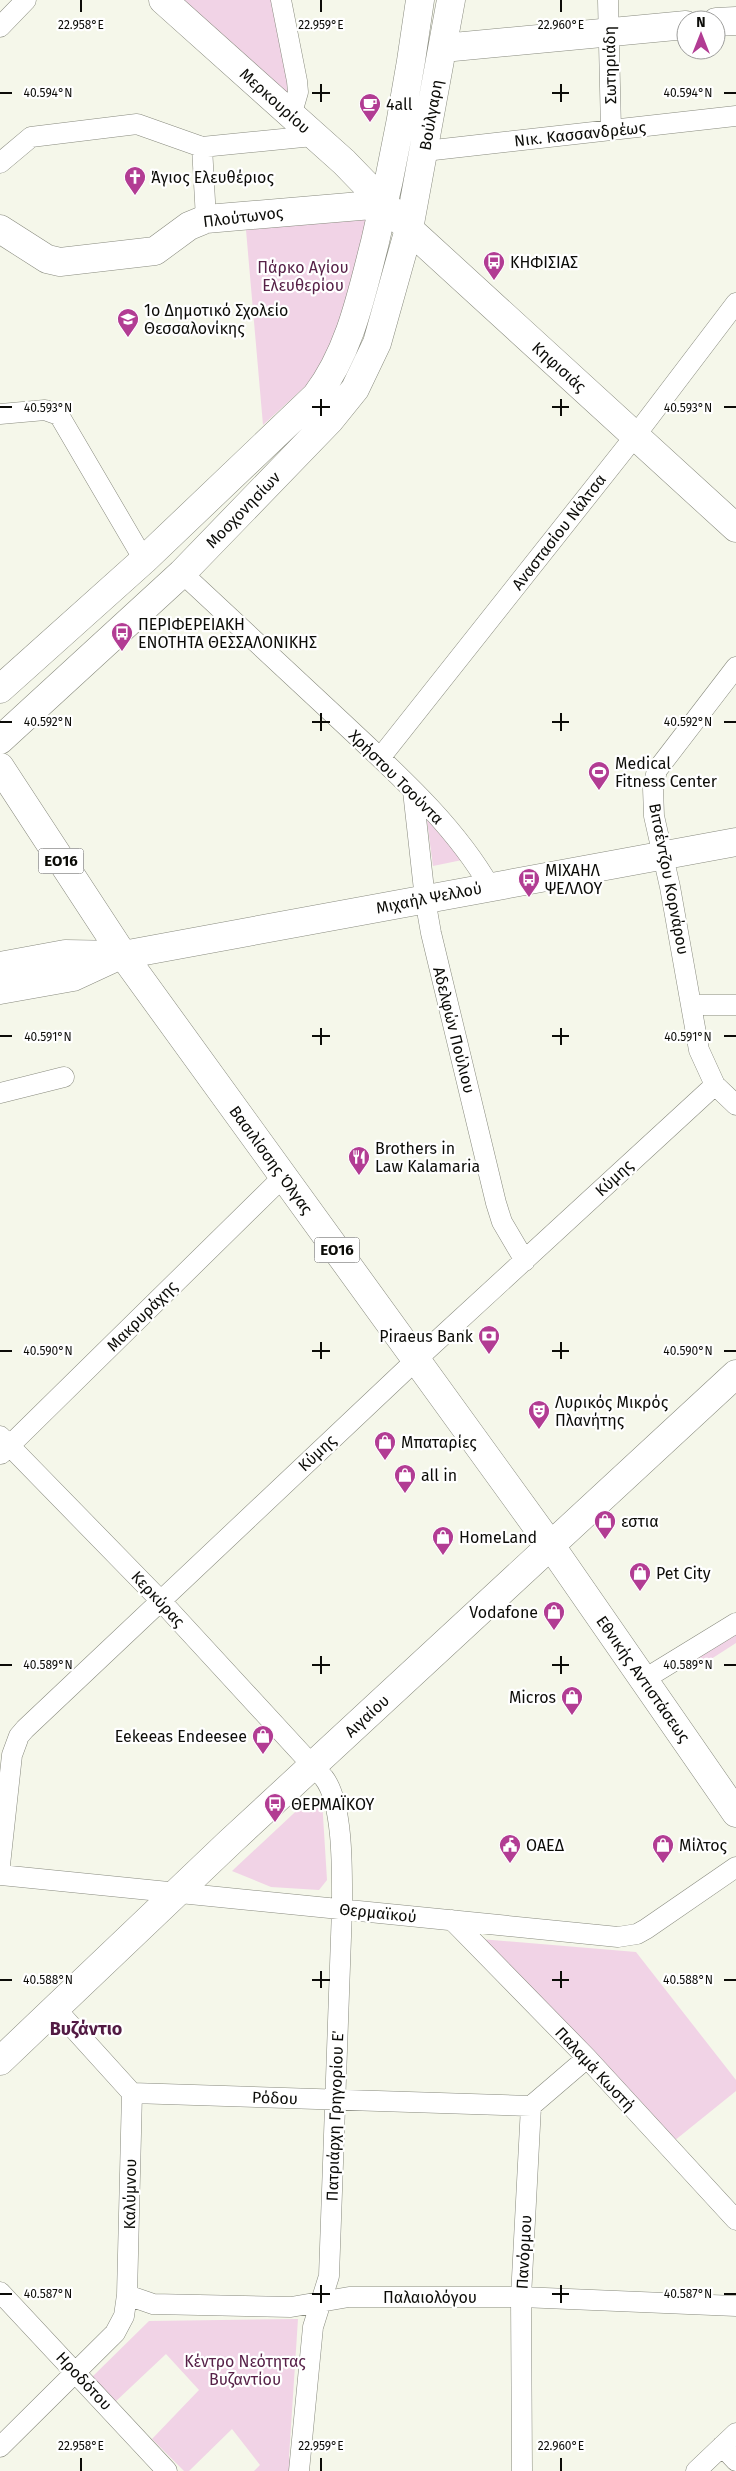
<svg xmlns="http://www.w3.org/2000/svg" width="736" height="2471" viewBox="0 0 736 2471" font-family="'Fira Sans',sans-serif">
	<rect width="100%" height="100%" fill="#f5f7ea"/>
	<path fill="#f1d3e6" d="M163,0H281L295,106Z
		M374,217L339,342L311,381L263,425L246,230Z
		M430,819L467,859L433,866L427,821Z
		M736,1623V1643L694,1670L675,1657Z
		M308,1800H322L327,1880L319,1890L271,1887L232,1871Z
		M480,1939L636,1952L736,2080V2091L674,2141Z
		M298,2319L289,2457L292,2471H254L260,2465L232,2429L189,2471H184L152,2439L199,2390L166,2354L114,2403L90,2379L149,2321Z"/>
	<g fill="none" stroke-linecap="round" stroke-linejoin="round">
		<g stroke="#888a7e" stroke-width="21">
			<path id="street" d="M281,0L297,81L298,92L291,116
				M608,0L611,130
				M0,27L26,0
				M202,147L206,219
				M425,151L736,116
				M0,163L31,137L137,124L202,147L313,136
				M0,414L45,410L59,415L144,560
				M182,573C236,623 290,673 343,723C396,773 454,824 490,887
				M736,667L657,770L653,788L654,816L670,887L699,1050L715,1085L736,1105
				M380,758L635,436L736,303
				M413,791L425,899L431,933L496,1203L502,1222L525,1261
				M693,1005H736
				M0,1093L64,1077
				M0,1436L160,1600L324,1778C344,1804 342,1875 342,1909L329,2276L313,2327L299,2471
				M1,1454L283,1177
				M643,1680L736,1623
				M0,1865L12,1755L19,1736L25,1729L416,1360L715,1085
				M0,1875L618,1937L637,1934L646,1929L736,1867
				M452,1920L587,2058L736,2220
				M55,2008L132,2093L531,2106
				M0,2292L167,2471
				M127,2295L153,2304L291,2307L349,2297H521L736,2306
				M722,2446L736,2461
				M0,2447L115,2333L124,2316L127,2295L132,2093
				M522,2471L521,2297L531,2106L587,2058
				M696,2471L736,2433"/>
		</g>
		<g stroke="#888a7e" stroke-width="29">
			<path id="secondary" d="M163,0L344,162L409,229L736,528
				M716,22L736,21
				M443,48L686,25
				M0,229L47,259L60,262L155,251L189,226L206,219L384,204
				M0,689L144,560L316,396C350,351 361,296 375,242C394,162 409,82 420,0
				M0,740L182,573L330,420L355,389L377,343L409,229L451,0
				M0,966L65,954L123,955L736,842
				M0,990L73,977L114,958
				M0,2061L230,1842L736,1374"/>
		</g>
		<g stroke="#888a7e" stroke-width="29">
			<path id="primary" d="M0,767L123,955L551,1546L736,1813"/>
		</g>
		<use href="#street" stroke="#fff" stroke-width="20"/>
		<use href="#secondary" stroke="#fff" stroke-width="28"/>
		<use href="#primary" stroke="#fff" stroke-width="28"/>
	</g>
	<path fill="none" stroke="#0c0c08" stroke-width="2" d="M81,0V12M321,0V12M561,0V12M321,84V102M561,84V102M0,93H12M312,93H330M552,93H569M724,93H736M321,399V416M561,399V416M0,407H12M312,407H330M552,407H569M724,407H736M321,713V731M561,713V731M0,722H12M312,722H330M552,722H569M724,722H736M321,1028V1045M561,1028V1045M0,1036H12M312,1036H330M552,1036H569M724,1036H736M321,1342V1359M561,1342V1359M0,1351H12M312,1351H330M552,1351H569M724,1351H736M321,1656V1674M561,1656V1674M0,1665H12M312,1665H330M552,1665H569M724,1665H736M321,1971V1988M561,1971V1988M0,1980H12M312,1980H330M552,1980H569M724,1980H736M321,2285V2303M561,2285V2303M0,2294H12M312,2294H330M552,2294H569M724,2294H736M81,2458V2471M321,2458V2471M561,2458V2471"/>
	<defs>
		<g id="cafe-pin" transform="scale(1.125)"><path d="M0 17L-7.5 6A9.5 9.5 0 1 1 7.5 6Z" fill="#b23c93" stroke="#fff"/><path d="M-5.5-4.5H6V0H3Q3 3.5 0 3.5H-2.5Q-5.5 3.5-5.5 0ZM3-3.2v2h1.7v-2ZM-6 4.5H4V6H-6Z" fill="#fff"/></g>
		<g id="church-pin" transform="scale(1.125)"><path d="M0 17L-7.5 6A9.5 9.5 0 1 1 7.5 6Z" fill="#b23c93" stroke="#fff"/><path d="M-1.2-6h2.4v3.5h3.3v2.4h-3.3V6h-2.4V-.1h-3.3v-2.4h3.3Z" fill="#fff"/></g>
		<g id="bus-pin" transform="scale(1.125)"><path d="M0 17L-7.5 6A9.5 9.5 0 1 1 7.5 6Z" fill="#b23c93" stroke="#fff"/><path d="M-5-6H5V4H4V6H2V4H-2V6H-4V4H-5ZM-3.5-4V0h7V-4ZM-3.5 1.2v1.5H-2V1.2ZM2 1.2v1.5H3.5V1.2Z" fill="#fff"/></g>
		<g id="school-pin" transform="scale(1.125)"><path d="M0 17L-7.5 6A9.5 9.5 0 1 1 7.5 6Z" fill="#b23c93" stroke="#fff"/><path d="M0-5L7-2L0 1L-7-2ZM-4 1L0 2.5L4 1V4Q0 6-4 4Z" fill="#fff"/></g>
		<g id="stadium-pin" transform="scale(1.125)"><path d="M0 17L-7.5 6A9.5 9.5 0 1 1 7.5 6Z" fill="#b23c93" stroke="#fff"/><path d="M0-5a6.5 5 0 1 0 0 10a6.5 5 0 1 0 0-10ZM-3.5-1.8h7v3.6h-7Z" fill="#fff"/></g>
		<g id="restaurant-pin" transform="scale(1.125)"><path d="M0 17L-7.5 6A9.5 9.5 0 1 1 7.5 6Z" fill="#b23c93" stroke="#fff"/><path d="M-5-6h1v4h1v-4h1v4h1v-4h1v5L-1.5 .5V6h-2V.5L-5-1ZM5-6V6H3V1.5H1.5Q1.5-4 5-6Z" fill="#fff"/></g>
		<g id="bank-pin" transform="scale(1.125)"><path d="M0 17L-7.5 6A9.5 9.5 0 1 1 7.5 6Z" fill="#b23c93" stroke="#fff"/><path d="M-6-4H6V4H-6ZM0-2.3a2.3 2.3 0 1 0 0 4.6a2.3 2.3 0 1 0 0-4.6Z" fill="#fff"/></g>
		<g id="theatre-pin" transform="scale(1.125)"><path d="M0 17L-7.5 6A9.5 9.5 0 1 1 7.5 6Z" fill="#b23c93" stroke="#fff"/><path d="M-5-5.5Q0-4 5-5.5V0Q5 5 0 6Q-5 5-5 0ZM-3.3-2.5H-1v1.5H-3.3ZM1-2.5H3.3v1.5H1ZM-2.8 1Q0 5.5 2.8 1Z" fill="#fff"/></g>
		<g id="shop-pin" transform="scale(1.125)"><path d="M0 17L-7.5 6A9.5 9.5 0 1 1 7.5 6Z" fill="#b23c93" stroke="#fff"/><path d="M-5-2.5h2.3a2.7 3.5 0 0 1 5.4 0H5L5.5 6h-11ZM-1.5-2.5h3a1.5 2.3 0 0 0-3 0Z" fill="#fff"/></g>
		<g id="civic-pin" transform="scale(1.125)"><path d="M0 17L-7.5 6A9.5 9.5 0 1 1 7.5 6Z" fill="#b23c93" stroke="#fff"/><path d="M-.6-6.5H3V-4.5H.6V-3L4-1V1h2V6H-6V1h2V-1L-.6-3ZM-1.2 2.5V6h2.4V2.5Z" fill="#fff"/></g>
	</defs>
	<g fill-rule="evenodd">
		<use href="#cafe-pin" x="370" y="104"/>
		<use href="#church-pin" x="135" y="177"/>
		<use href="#bus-pin" x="494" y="262"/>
		<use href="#school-pin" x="128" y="319"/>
		<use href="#bus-pin" x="122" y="633"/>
		<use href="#stadium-pin" x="599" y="772"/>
		<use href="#bus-pin" x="529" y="879"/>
		<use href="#restaurant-pin" x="359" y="1157"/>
		<use href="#bank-pin" x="489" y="1336"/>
		<use href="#theatre-pin" x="539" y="1411"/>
		<use href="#shop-pin" x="385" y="1442"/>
		<use href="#shop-pin" x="405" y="1475"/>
		<use href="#shop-pin" x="605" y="1521"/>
		<use href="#shop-pin" x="443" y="1537"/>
		<use href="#shop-pin" x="640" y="1573"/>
		<use href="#shop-pin" x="554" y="1612"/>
		<use href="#shop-pin" x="572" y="1697"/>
		<use href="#shop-pin" x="263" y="1736"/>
		<use href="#bus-pin" x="275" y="1804"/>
		<use href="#civic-pin" x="510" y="1845"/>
		<use href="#shop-pin" x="663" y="1845"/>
	</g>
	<g text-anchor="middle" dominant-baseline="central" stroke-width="4.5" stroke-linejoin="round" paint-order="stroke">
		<g fill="#fff" stroke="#555552" stroke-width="1">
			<rect x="38.5" y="848.5" width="45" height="25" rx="4"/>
			<rect x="314.5" y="1237.5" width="45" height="25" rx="4"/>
		</g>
		<g font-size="15" font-weight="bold" fill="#0c0c08">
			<text x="61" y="861">ΕΟ16</text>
			<text x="337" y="1250">ΕΟ16</text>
		</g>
		<g font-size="16" fill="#0c0c08" stroke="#fff">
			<text transform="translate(610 65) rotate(-91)">Σωτηριάδη</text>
			<text transform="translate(275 101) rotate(42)">Μερκουρίου</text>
			<text transform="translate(431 115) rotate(-80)">Βούλγαρη</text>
			<text transform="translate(580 134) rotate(-6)">Νικ. Κασσανδρέως</text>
			<text transform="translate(243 217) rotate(-7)">Πλούτωνος</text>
			<text transform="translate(559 367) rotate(42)">Κηφισιάς</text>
			<text transform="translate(243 510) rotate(-46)">Μοσχονησίων</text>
			<text transform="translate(559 532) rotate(-52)">Αναστασίου Νάλτσα</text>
			<text transform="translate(396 777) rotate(45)">Χρήστου Τσούντα</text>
			<text transform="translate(669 879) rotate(79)">Βιτσέντζου Κορνάρου</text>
			<text transform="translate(429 898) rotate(-11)">Μιχαήλ Ψελλού</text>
			<text transform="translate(454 1030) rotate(76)">Αδελφών Πούλιου</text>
			<text transform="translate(271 1160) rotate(54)">Βασιλίσσης Όλγας</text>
			<text transform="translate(614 1178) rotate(-43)">Κύμης</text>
			<text transform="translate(142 1316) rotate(-45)">Μακρυράχης</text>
			<text transform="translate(317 1453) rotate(-43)">Κύμης</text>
			<text transform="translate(158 1599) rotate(47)">Κερκύρας</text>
			<text transform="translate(643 1679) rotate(55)">Εθνικής Αντιστάσεως</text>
			<text transform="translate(367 1716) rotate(-43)">Αιγαίου</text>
			<text transform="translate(378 1913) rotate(6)">Θερμαϊκού</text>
			<text transform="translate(595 2069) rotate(47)">Παλαμά Κωστή</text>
			<text transform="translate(275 2098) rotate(2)">Ρόδου</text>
			<text transform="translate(335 2116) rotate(-88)">Πατριάρχη Γρηγορίου Ε΄</text>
			<text transform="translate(130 2194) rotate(-89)">Καλύμνου</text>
			<text transform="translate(524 2252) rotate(-87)">Πανόρμου</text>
			<text x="430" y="2297">Παλαιολόγου</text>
			<text transform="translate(84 2381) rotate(47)">Ηροδότου</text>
		</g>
		<g font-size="16" fill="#0c0c08" stroke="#fff" text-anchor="start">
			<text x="386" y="104">4all</text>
			<text x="151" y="177">Άγιος Ελευθέριος</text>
			<text x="510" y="262">ΚΗΦΙΣΙΑΣ</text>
			<text x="144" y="310">1ο Δημοτικό Σχολείο<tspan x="144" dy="18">Θεσσαλονίκης</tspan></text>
			<text x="138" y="624">ΠΕΡΙΦΕΡΕΙΑΚΗ<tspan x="138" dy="18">ΕΝΟΤΗΤΑ ΘΕΣΣΑΛΟΝΙΚΗΣ</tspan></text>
			<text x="615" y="763">Medical<tspan x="615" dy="18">Fitness Center</tspan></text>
			<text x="545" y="870">ΜΙΧΑΗΛ<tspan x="545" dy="18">ΨΕΛΛΟΥ</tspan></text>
			<text x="375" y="1148">Brothers in<tspan x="375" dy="18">Law Kalamaria</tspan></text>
			<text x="473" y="1336" text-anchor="end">Piraeus Bank</text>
			<text x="555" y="1402">Λυρικός Μικρός<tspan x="555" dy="18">Πλανήτης</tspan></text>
			<text x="401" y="1442">Μπαταρίες</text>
			<text x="421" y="1475">all in</text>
			<text x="621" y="1521">εστια</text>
			<text x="459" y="1537">HomeLand</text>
			<text x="656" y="1573">Pet City</text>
			<text x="538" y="1612" text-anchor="end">Vodafone</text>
			<text x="556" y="1697" text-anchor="end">Micros</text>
			<text x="247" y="1736" text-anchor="end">Eekeeas Endeesee</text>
			<text x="291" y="1804">ΘΕΡΜΑΪΚΟΥ</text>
			<text x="526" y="1845">ΟΑΕΔ</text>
			<text x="679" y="1845">Μίλτος</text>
		</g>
		<g font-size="16" fill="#572148" stroke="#fff">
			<text x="303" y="267">Πάρκο Αγίου<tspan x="303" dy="18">Ελευθερίου</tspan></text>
			<text x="245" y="2361">Κέντρο Νεότητας<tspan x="245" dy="18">Βυζαντίου</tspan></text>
		</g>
		<g font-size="18" font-weight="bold" fill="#521a43" stroke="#fff">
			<text x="86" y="2029">Βυζάντιο</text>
		</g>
	</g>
	<g font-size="12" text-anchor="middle" fill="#0c0c08" stroke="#fff" stroke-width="4.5" stroke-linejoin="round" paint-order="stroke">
		<text x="81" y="29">22.958°E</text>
		<text x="321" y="29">22.959°E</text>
		<text x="561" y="29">22.960°E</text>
		<text x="48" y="97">40.594°N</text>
		<text x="688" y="97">40.594°N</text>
		<text x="48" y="412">40.593°N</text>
		<text x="688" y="412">40.593°N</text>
		<text x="48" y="726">40.592°N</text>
		<text x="688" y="726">40.592°N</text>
		<text x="48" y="1041">40.591°N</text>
		<text x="688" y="1041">40.591°N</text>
		<text x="48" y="1355">40.590°N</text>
		<text x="688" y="1355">40.590°N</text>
		<text x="48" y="1669">40.589°N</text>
		<text x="688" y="1669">40.589°N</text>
		<text x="48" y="1984">40.588°N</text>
		<text x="688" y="1984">40.588°N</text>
		<text x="48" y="2298">40.587°N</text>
		<text x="688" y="2298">40.587°N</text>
		<text x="81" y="2450">22.958°E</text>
		<text x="321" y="2450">22.959°E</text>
		<text x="561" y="2450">22.960°E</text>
	</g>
	<g transform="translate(701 35)"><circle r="24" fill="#ffffff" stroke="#9e9e9c"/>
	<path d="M0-4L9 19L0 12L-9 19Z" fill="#b23c93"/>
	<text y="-8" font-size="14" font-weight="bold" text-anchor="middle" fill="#0c0c08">N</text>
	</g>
</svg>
